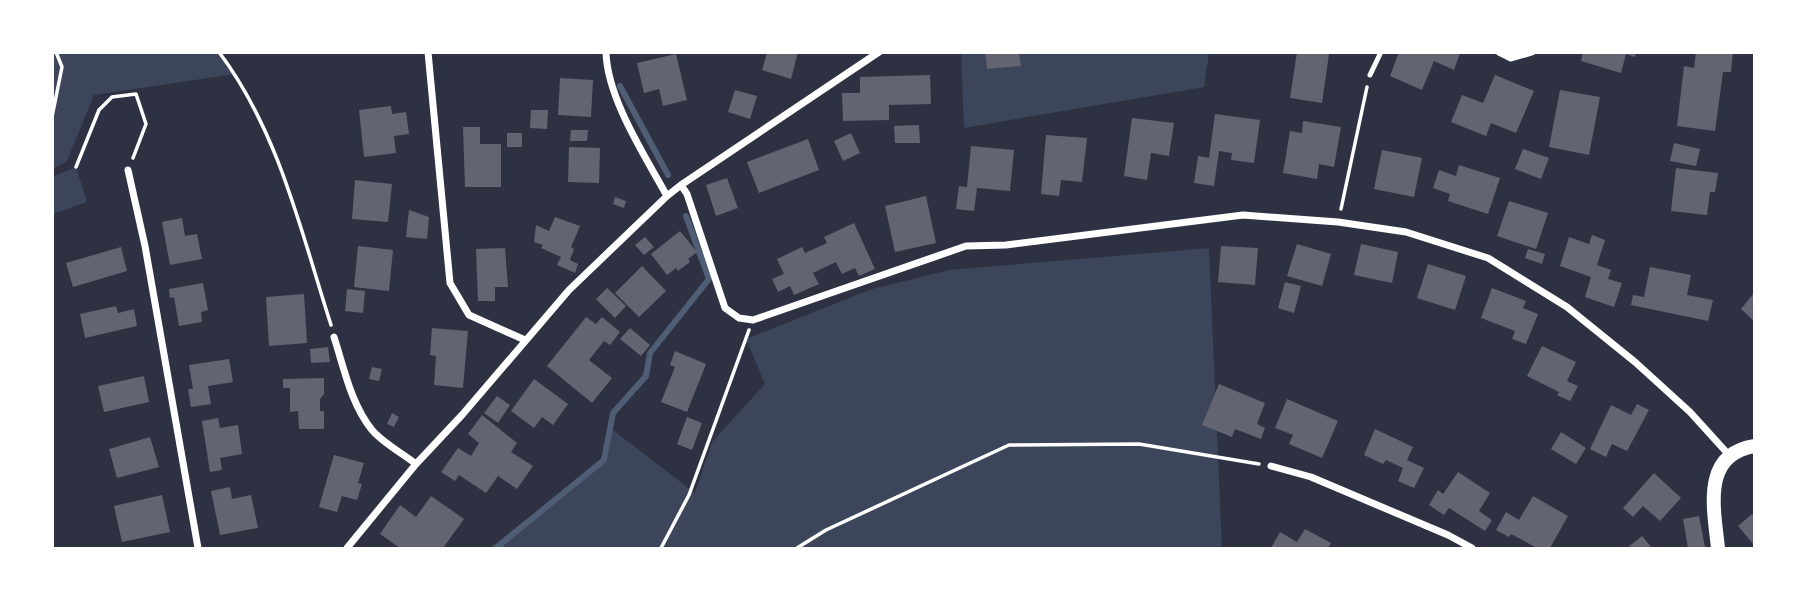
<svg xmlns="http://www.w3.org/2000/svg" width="1807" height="601" viewBox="0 0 1807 601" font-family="Cabin,sans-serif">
	<rect width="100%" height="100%" fill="#2d3142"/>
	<path fill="#3c4559" d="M53,53H219L235,74L94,95L67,161L53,169Z
		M961,53H1209L1204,87L964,128Z
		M76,167L87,202L53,214L52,177Z
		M1209,248L1222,548H490L603,459L609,431L613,430L695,493L712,442L765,384L746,339L872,289L949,270Z"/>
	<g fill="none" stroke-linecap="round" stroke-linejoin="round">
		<path stroke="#4f5d75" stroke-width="6" d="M620,86L668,175
			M496,548L604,460L613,413L646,376L650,353L709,279L686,216"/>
	</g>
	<path fill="#626471" d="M772,52H798L791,79L762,70L767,53Z
		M985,52H1019L1021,66L987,69Z
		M1297,52L1329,54L1322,103L1290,98Z
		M1399,52H1458L1460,53L1454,70L1434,61L1422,90L1390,76Z
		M1583,52H1636L1635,57L1626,54L1621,73L1581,61Z
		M1696,52H1733L1731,72H1723L1715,131L1677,126L1684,66L1694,68Z
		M676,54L687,100L663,106L659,89L644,93L637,63Z
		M930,75L931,104L889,105V120L843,121L842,93H860V77Z
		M1495,75L1534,91L1516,133L1491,123L1486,136L1451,122L1462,95L1483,103Z
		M560,78L593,80L591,117L558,115Z
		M735,90L757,96L750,119L728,112Z
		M1560,90L1600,97L1589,155L1549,147Z
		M391,106L392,114L406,112L409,134L394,136L396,153L364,157L359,110Z
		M531,110H548L547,129L530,128Z
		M1215,114L1260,120L1254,163L1231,160L1232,153L1219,151L1214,186L1194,183L1198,156L1209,158Z
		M1132,118L1174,123L1169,156L1151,153L1147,180L1124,176Z
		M1303,121L1341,127L1334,167L1319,164L1317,179L1283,173L1290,131L1302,133Z
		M919,125L920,143H895L894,126Z
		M463,127H480V144H501V187H465Z
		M571,130H588L587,141H570Z
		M507,133H522V147H507Z
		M851,133L860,153L843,161L834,141Z
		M1046,135L1087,138L1082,182L1061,180L1059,196L1041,194Z
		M808,139L819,170L759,193L747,162Z
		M1674,143L1700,149L1696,166L1670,161Z
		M971,146L1014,150L1010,191L977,188L974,211L956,209L959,186L967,187Z
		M569,147L600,148L599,183L568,182Z
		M1523,149L1549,158L1541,179L1515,169Z
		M1382,150L1422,158L1414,197L1374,189Z
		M1459,165L1500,178L1488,214L1448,201L1450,194L1433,188L1439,170L1456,176Z
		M1676,168L1718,173L1715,192H1710L1707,215L1671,211Z
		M727,178L738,208L716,216L706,185Z
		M355,180L392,184L388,222L352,219Z
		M926,196L936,243L895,252L885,206Z
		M615,197L626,201L624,208L613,204Z
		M1509,201L1548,213L1536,249L1497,236Z
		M409,210L429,217L427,239L406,237Z
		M555,217L580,226L571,247L574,249L570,260L578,264L575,273L557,265L561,257L541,248L543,245L534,242L536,225L549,231Z
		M182,218L185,236L197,234L202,259L170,265L162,222Z
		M854,223L875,269L859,276L855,268L842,274L836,262L813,273L819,284L794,295L790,286L778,292L772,279L784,274L777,259L802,247L805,253L827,243L824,237Z
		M680,231L697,252L688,259L690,262L678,271L676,268L667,275L651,254Z
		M1592,235L1605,240L1597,265L1611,270L1608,279L1622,283L1614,307L1585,297L1591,277L1560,266L1569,237L1589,244Z
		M645,237L654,247L644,255L635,245Z
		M1297,244L1331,254L1322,286L1287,276Z
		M1361,244L1398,252L1392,283L1354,275Z
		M358,246L393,250L389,291L354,287Z
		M1221,246L1258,248L1255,285L1218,282Z
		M121,247L127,271L73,287L66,263Z
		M505,248L508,287H495V301H478L476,249Z
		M1528,249L1545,254L1542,264L1525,258Z
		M1428,264L1466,276L1455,310L1417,298Z
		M642,266L666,291L639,317L615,293Z
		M1650,267L1691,275L1687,295L1713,300L1708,321L1631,305L1633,295L1644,297Z
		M1285,282L1301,286L1294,313L1278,308Z
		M203,283L208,310L201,312L202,322L179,326L174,297L170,298L169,289Z
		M607,288L626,306L615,318L596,299Z
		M1492,288L1526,301L1523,308L1538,314L1526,344L1512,339L1515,331L1481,318Z
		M347,289L365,291L363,313L345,311Z
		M1754,293V321L1741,309Z
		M304,294L307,343L269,346L266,297Z
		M116,306L118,313L134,309L137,326L85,338L80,314Z
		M586,317L596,324L602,317L620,332L610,345L604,341L589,360L612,378L592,403L547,366Z
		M432,328L468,331L463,388L434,385L436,356L430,355Z
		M630,328L650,345L641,356L620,339Z
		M1542,346L1576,362L1567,381L1578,386L1570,401L1557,395L1559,392L1527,376Z
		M328,347L330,362L311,363L310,349Z
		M675,351L706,364L687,412L661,402L675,367L670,365Z
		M229,359L233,382L208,386L211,404L191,407L188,389H193L189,365Z
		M372,367L382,369L379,381L369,379Z
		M144,376L149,402L104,412L98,386Z
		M324,378V394L320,399V411H324V429H299L298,411L290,412V388H283V379Z
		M534,379L568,404L553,425L542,417L534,428L511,411Z
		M1219,384L1265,403L1257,424L1265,428L1261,439L1235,429L1232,437L1202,425Z
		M497,396L510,405L498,423L484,413Z
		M1287,399L1338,421L1322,458L1289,444L1293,435L1275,428Z
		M1637,404L1649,410L1627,451L1612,444L1606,457L1590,449L1611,405L1631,415Z
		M392,413L399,417L394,427L387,424Z
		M482,415L517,443L511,452L533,466L517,489L498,476L486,493L459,475L455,481L441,472L458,448L471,456L479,443L468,434Z
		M687,417L702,423L692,450L677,444Z
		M218,418L220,428L238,425L242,454L220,458L222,470L210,472L202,421Z
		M1375,429L1413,447L1407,460L1424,468L1414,488L1398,481L1403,468L1386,460L1383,464L1364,455Z
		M1561,432L1586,448L1576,464L1551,449Z
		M150,437L159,467L117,478L109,449Z
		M334,455L364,463L358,483L362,484L357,500L342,496L337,512L319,507Z
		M1458,472L1490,493L1479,511L1492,520L1485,531L1449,508L1444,515L1429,505L1438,490L1443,494Z
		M1654,473L1681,498L1660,521L1643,506L1633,517L1623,508Z
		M230,487L232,499L251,495L258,528L220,535L211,491Z
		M162,495L170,532L122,542L114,506Z
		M431,496L464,519L443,548H400L380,534L400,505L416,517Z
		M1533,496L1568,516L1550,548H1537L1511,534L1509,537L1496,530L1506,512L1519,520Z
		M1752,514L1754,516V545L1738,526Z
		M1699,516L1705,547L1688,548L1683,519Z
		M1305,529L1331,543L1328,548H1271L1280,532L1297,542Z
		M1642,536L1652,548H1627Z"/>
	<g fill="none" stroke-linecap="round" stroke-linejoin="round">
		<path stroke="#fff" stroke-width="3.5" d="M219,52C279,132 301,232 331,325
			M52,117L62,67L56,52
			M76,167L99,110L112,97L136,94L146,124L133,158
			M1341,209L1367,87
			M661,548L689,495L749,330
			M797,548L826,530L1009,445L1139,444L1259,464"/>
		<path stroke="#fff" stroke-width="5" d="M1370,75L1381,52"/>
		<path stroke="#fff" stroke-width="7" d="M428,52L450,283L469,315L525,340
			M606,52C607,98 645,156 667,196
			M1499,52L1511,58L1532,52
			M128,170L145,246L198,548
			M681,185L687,194L725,308L739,318L753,320L966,246L1006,245L1243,215L1338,222L1406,232L1488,258L1567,307L1635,362L1690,412L1729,455
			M334,337C344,368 351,404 372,430C383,443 402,453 416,464
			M1271,466L1311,477L1448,535L1472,548
			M347,548L416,464L462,415L569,290L667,196L681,185L879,52"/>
		<path stroke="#fff" stroke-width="14" d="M1718,548C1714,509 1701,454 1755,446"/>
	</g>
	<rect width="1807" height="601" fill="none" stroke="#ffffff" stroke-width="108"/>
</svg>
